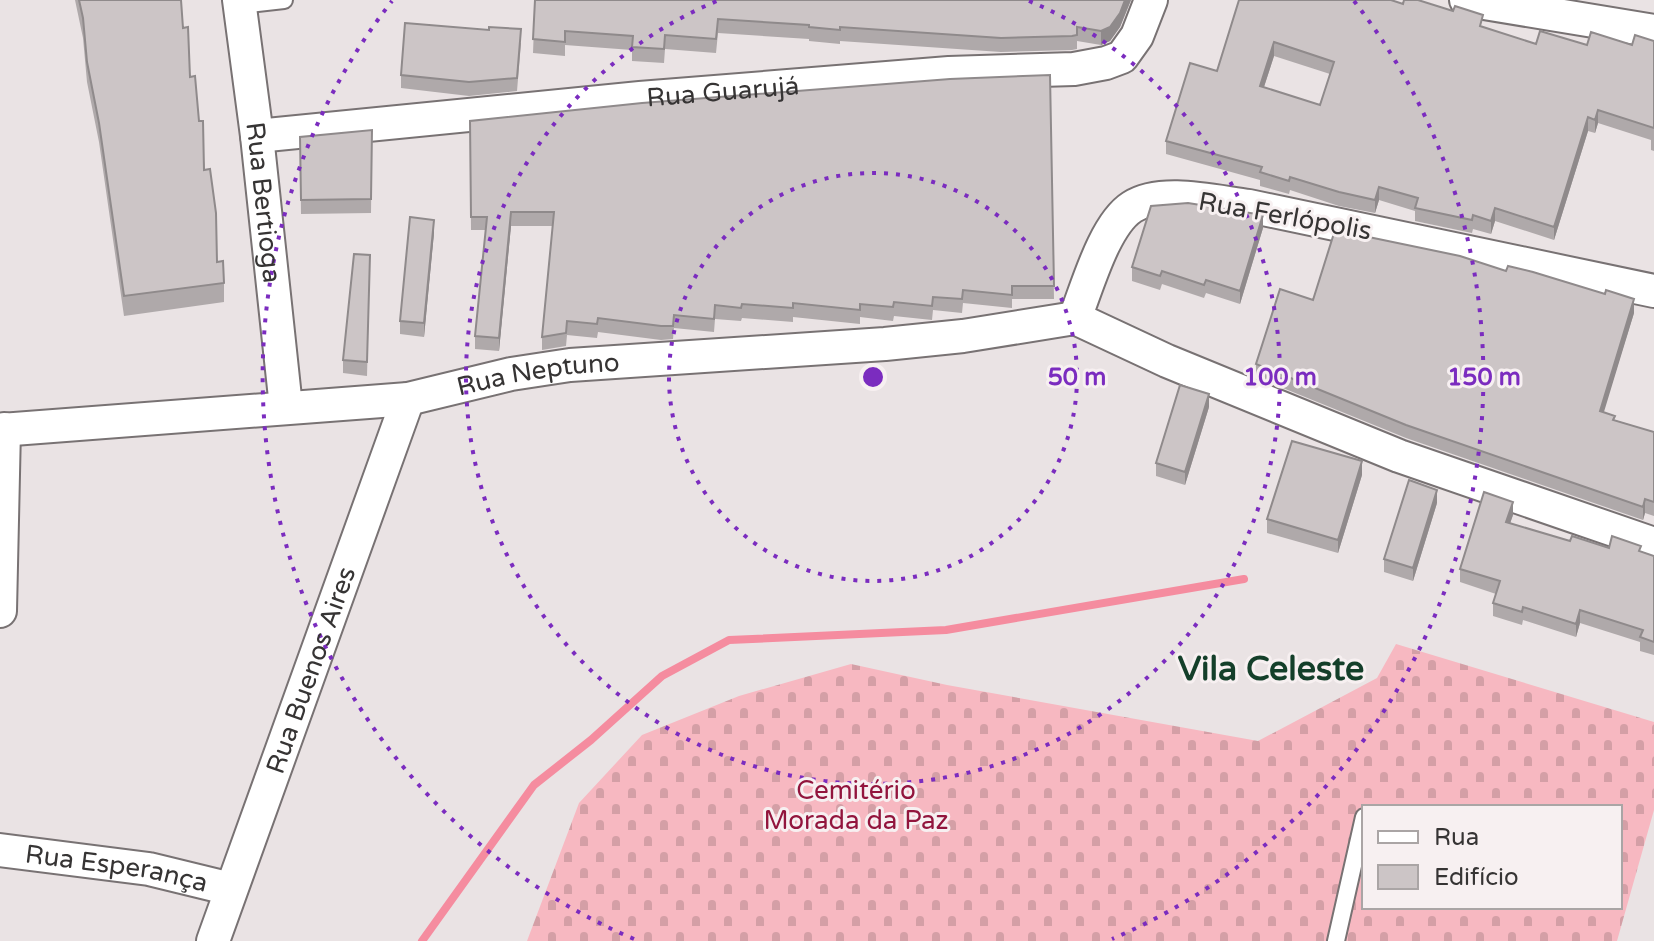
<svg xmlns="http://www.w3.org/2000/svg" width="1654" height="941" viewBox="0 0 1654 941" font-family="'Varela Round',sans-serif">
	<defs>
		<pattern id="cemetery-stones" width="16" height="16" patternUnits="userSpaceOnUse" patternTransform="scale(2)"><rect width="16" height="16" fill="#f7b8c1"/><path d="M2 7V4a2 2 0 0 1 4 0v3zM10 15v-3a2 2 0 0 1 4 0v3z" fill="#d49fa6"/></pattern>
	</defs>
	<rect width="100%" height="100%" fill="#eae3e4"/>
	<path fill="url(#cemetery-stones)" fill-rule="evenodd" d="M1396,644L1654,722V810L1617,941H527L579,803L642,735L739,696L851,664L947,685L1258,741L1377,678ZM1364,807H1620V907H1364Z"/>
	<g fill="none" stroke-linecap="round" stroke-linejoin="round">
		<path stroke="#f58c9f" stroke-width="8" d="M422,941L534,785L591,740L662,676L729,640L946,630L1244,579"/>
		<g stroke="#787273" stroke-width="20">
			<path id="lane" d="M240,5L284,0
				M1336,941L1364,817"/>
		</g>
		<g stroke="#787273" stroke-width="36">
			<g id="street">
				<path id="s1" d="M239,0L257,136L286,407"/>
				<path d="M1466,0L1654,31"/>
				<path id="s2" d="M257,136L640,98L949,73L1074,69L1106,63L1122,57L1137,36L1151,0"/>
				<path d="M1654,291L1249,206C1216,202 1161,188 1132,207C1104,225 1087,288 1075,318L1167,361L1399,456L1654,544"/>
				<path id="s3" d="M0,430L408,399L511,374L570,365L885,344L963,336L1075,318"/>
				<path d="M0,611L4,429"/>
				<path id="s4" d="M0,850L149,869L231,889"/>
				<path id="s5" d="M213,941L408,399"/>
			</g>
		</g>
		<use href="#lane" stroke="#fff" stroke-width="16"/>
		<use href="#street" stroke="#fff" stroke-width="32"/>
	</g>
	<path fill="#afa9aa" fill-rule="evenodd" d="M75,0H181L183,28L190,77L199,121L217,262L224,283V302L124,316L99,142L87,82L83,38Z
		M535,0H1131L1120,27L1110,41L1101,45L1077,41V49L1072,50L1001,52L840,41V44L809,41V39L718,33L716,53L665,49L664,63L632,61V50L565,45V56L533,53Z
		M1239,0L1483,27L1536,44L1632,45L1654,41V151L1651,150V140L1598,123L1595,133L1588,131L1554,240L1495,221L1491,234L1473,229L1472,233L1415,221V211L1379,200L1375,213L1339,206L1290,190L1289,194L1260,186V180L1166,154V141L1217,71ZM1274,56L1330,74L1320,105L1264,87Z
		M521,43L517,91L469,96L401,88V75Z
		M1050,75L1054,299H1012V308L963,303L962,313L933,310L932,320L894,316L893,321L860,317V324L793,317V322L742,318L741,321L715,319L714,332L674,328L673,339L661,340L598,332L597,338L567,335L566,346L542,350V337L553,226H511L499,351L475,349V336L486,230H471L470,121Z
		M372,130L371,213L301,214L300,137Z
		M1263,228L1240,304L1206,293L1204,298L1162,284L1160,290L1132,281V267Z
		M434,233L424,337L400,334V321Z
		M370,255L367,376L343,373V360Z
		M1313,300L1634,313L1603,412L1615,420L1654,432V516L1645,513L1643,520L1406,438L1256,377V364Z
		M1209,407L1185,485L1156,476V463Z
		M1362,475L1338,553L1267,533V519Z
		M1437,503L1413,581L1384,572V559Z
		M1513,515L1510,523L1570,541L1609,548L1641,551L1654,556V655L1640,651V642L1580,623L1576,637L1523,620L1522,625L1493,616V603L1496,594L1460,582V569Z"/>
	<path fill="#8f8a8b" d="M1125,0H1131L1120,27L1110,41L1101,45V31Z
		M1274,42V56L1260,99V86Z
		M1598,110V123L1595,133V120Z
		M1588,117V131L1554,240V227Z
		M1379,187V200L1375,213V200Z
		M1495,208V221L1491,234V221Z
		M511,212V226L499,351V338Z
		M1263,215V228L1240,304V291Z
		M434,220V233L424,337V323Z
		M1634,299V313L1600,425V411Z
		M1209,394V407L1185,485V472Z
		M1362,461V475L1338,553V540Z
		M1437,490V503L1413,581V568Z
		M1645,499V513L1643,520V507Z
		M1513,502V515L1506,535V522Z
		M1580,610V623L1576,637V624Z"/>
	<path fill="#ccc5c6" stroke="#8f8a8b" stroke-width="2" fill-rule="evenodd" d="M79,0H181L183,28L188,27L190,77L195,76L199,121H203L204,170L210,169L216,213L217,262L223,261L224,283L124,296L99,123L87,62L83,18Z
		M535,0H1125L1120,13L1110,27L1101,31L1077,27V35L1072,36L1001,38L840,27V30L809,27V25L718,19L716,39L665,35L664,49L632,47L633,36L565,31V42L533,39Z
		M1239,0H1391L1403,4L1404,0H1418L1453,11L1455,6L1483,15L1480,26L1536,44L1540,31L1587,45L1591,32L1632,45L1635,35L1654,41V128L1598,110L1595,120L1588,117L1554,227L1495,208L1491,221L1473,215L1472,220L1415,208L1418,198L1379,187L1375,200L1339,192L1290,177L1289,181L1260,172L1262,167L1166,141L1190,63L1217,71ZM1274,42L1334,62L1320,105L1260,86Z
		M405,23L489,30V27L521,29L517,78L469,82L401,75Z
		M1050,75L1054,286H1012V295L963,290L962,299L933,297L932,306L894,302L893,307L860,304V310L793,303V308L742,304L741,308L715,305L714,319L674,315L673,326H661L598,318L597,324L567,321L566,333L542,337L554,212H511L499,338L475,336L487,217H471L470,121L642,103L950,79Z
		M372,130L371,199L301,200L300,137Z
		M1188,203L1263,215L1240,291L1206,280L1204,285L1162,271L1160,276L1132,267L1151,206Z
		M410,217L434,220L424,323L400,321Z
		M1335,230L1460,256L1506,271L1508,266L1533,272L1605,294L1606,290L1634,299L1600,411L1615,416L1613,420L1654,432V502L1645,499L1643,507L1406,425L1256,364L1280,289L1313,300Z
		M354,254L370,255L367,362L343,360Z
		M1180,385L1209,394L1185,472L1156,463Z
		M1292,441L1362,461L1338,540L1267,519Z
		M1409,480L1437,490L1413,568L1384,559Z
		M1484,492L1513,502L1506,522L1570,541L1572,536L1609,548L1612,536L1641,546L1639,551L1654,556V642L1640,637L1643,630L1580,610L1576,624L1523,607L1522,612L1493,603L1500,581L1460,569Z"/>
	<g fill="none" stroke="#7b2cbf" stroke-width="4" stroke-dasharray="4 8">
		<circle cx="873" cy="377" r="204"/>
		<path d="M1029 1A407 407 0 1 1 717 1"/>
		<path d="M634 939A611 611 0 0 1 392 1M1354 1A611 611 0 0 1 1112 939"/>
	</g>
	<g text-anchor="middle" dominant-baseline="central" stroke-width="6" stroke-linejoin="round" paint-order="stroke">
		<g font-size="26" fill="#363434" stroke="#f7f0f1">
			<text stroke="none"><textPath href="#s2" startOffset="468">Rua Guarujá</textPath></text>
			<text stroke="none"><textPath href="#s1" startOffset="204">Rua Bertioga</textPath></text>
			<text transform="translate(1285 216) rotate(10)">Rua Ferlópolis</text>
			<text stroke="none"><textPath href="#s3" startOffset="542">Rua Neptuno</textPath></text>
			<text stroke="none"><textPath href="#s5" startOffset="288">Rua Buenos Aires</textPath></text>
			<text stroke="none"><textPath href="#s4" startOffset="118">Rua Esperança</textPath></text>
		</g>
		<g font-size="26" fill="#92153d" stroke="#f7f0f1">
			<text x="856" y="790">Cemitério<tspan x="856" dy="30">Morada da Paz</tspan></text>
		</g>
		<g font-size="34" font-weight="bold" fill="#143f2a" stroke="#f7f0f1">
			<text x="1271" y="669">Vila Celeste</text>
		</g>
	</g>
	<circle cx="873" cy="377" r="12" fill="#7b2cbf" stroke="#f7f0f1" stroke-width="4"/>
	<g font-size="24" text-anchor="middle" font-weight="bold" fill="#7b2cbf" stroke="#f7f0f1" stroke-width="6" stroke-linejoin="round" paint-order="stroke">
		<text x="1077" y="385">50 m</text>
		<text x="1280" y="385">100 m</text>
		<text x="1484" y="385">150 m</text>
	</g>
	<rect x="1362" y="805" width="260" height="104" fill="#f7f0f1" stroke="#aaa5a5" stroke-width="2"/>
	<rect x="1378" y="831" width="40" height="12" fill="#ffffff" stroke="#aaa5a5" stroke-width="2"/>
	<text x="1434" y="845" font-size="24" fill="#363434">Rua</text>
	<rect x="1378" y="865" width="40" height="24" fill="#ccc5c6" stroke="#aaa5a5" stroke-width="2"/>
	<text x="1434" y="885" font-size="24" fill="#363434">Edifício</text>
</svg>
